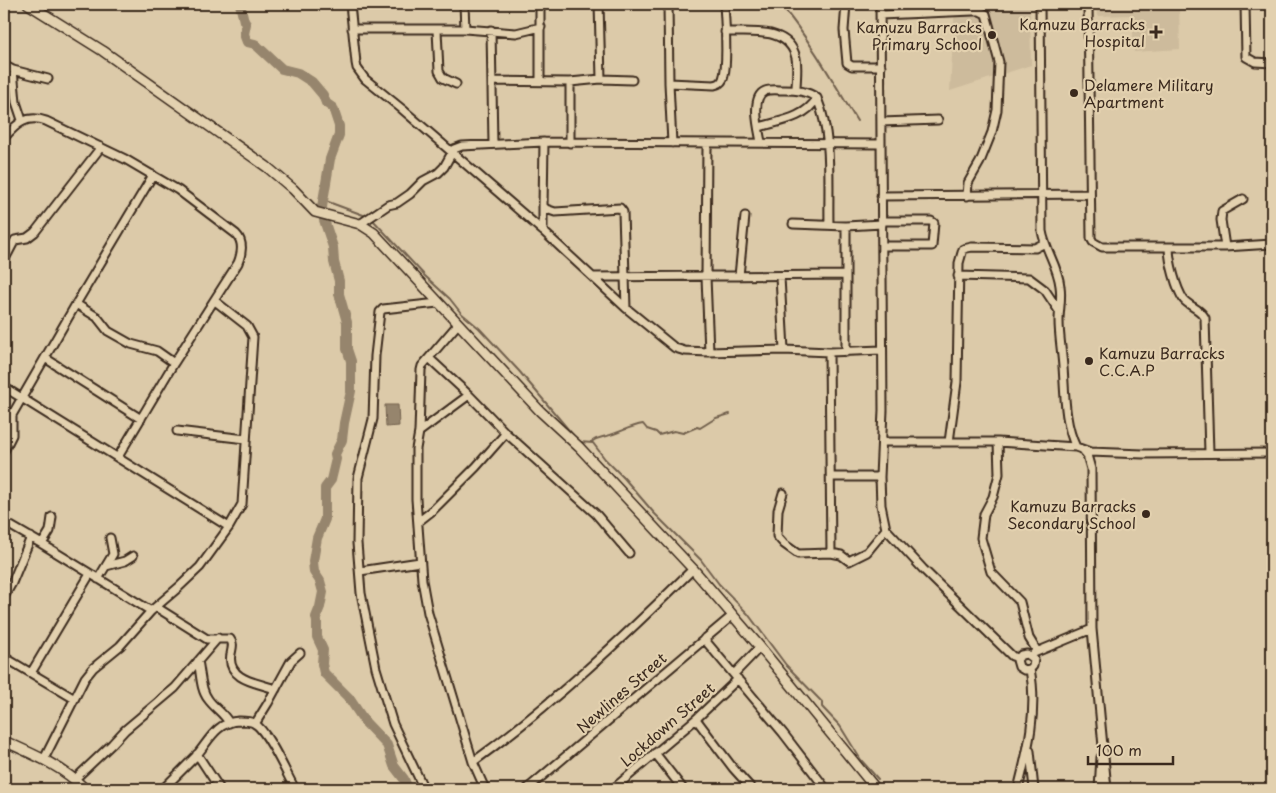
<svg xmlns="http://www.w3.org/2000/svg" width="1276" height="793" viewBox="0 0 1276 793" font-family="'Playpen Sans',sans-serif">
	<rect width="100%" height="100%" fill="#dccaa9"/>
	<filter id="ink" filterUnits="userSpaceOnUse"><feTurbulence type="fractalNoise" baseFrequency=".02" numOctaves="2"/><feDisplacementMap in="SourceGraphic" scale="10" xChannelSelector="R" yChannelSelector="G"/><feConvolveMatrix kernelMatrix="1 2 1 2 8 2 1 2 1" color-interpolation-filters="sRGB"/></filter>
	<g filter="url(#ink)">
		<path fill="#cdbb9c" d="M955,4H1030L1031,65L950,91Z
			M1096,4H1179L1180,49L1134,52L1132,15L1097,16Z
			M4,752L11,755V789H4Z"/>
		<path fill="#96856d" stroke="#72614d" d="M385,405H398L399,426L386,427Z"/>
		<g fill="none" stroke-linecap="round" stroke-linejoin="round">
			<path stroke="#72614d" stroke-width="2" d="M780,4C810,40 833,81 857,121
				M323,200L366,216
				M373,220L425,276L450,299L461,313L479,328L519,371L573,435
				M579,442L593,443L605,459L624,478L654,513L701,560L719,584L748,614L786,665L822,702V707L840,726L861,760L878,779
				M591,442C597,437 600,438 607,436C619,433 630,426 643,424L647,429L656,432L659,435L674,431L683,433L697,427L700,428L716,418L730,414"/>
			<path stroke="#96856d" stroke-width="10" d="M240,4L244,21L246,24L244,34L247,42L255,44L282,69L298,73L312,82L323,95L326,103L333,108L339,126V135L330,159L322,207L324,220L333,247L334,262L339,281V294L347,322V349L351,361V391L344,423L342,440L335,454L336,459L331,480L325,488V519L317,538L313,561L314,572L320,581L323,592L320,607L316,617L317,622V637L323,650L322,664L324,673L349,698L365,722L387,745L394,766L404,779L408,789"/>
			<g stroke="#3b2a1e" stroke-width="11">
				<path id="minor" d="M350,4L356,63L357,68L365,79L402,109L543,231L626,308L675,348L685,351L709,352L784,350L829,352L882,350
					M464,4L465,29
					M599,4L601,79
					M668,4L669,83L672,143
					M846,4L844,30L847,63L852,66H881
					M880,4L883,410L880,477L881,505L886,529L923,569L1012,656L1018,658
					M1040,4L1042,231C1045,250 1058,266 1060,286C1062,298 1059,309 1059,321C1059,336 1062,352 1063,367C1065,392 1064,423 1076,447L1090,452L1143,454L1272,453
					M1088,4L1091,238L1093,242L1102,247H1225L1272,244
					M1245,4L1246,57L1255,62L1272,63
					M880,15L973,11H980L986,14L999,62L997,110L992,132L980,162L968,183L967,196
					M352,29H465L516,33L541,27
					M437,30L439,71L443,78L456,84
					M491,30L493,144
					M725,32C750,33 789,26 796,58C798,68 796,80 796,90
					M4,65L13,70L48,79
					M13,70L16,102L22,120
					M540,80V4
					M492,81L570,82L601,79L632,80
					M570,82V143
					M669,83L714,85C719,84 721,83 723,79C728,66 725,19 724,4
					M881,122L938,120
					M759,127C780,121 806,118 817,98
					M4,138C16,124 27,114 46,121L125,159L159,179L178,190L236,234C244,242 242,253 238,263L174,363L118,457
					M544,142L543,206L546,209L555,212L620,208L623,212L626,308
					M761,142C759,131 750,97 765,91C770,89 778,90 784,90C797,90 807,91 817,98C833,137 828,183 829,225
					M707,144L706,277L709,352
					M881,196L1090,194
					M543,206V231
					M882,221H931L934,223L932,246H882
					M360,224L388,205L397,203L410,194L423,181L438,173L444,167L454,149L462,146L544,142L881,144
					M793,224L846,226L882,224
					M846,226V352
					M1169,247C1169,261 1176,289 1184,300C1190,307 1201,309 1205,318L1209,453
					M1225,247L1221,220L1222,211L1243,199
					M4,261L15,240L27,238L35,232L101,147
					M739,276L745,216
					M958,276L1029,278L1045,290L1059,311
					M593,277L846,275
					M780,277L784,350
					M76,304L97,317L108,331L131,344L157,351L174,363
					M458,324L422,366L421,370L419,432L416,449V499L422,580L428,613L473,762L485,789
					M829,352L831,553
					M45,358L141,419
					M429,358L469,395L506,433L596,514L629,553
					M4,387L229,527
					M177,431L246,439
					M419,432L469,395
					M882,442H998L1076,447
					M949,442L957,382L959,263L963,249L972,247L1035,248L1045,243
					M998,442L999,474L993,497L984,514L981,538L991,572L1020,602L1029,638L1037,651
					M1083,450L1087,455L1091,469L1092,629L1107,789
					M4,451L12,435V415L76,304L153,175
					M831,477H880
					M783,493L778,510L777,536L784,544L798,554L831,553L841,555L849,561L867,552L886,529
					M4,522L42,544L151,611
					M418,522L432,511L476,467L506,433
					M42,544L50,531L52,517
					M106,566L125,561L133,556
					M360,571L420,562
					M98,579L113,554L110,538
					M4,597L12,583L31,537
					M156,607L207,639H230C234,644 232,648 231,654C226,680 258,683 276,689
					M704,639L783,733L826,789
					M1034,653L1092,629
					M4,657L73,698
					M198,661C201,673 200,689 208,699C214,708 224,713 229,723
					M31,673L90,574
					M734,674L760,647
					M696,719L733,768L752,789
					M255,724L268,703L291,661L300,653
					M1030,751L1034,789
					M655,753L683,789
					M197,754L220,789
					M44,759L85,678L93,668L120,646L151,611L179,587L200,567L229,527L242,504L253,337L247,326L215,301
					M473,762C552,705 624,637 693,569
					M75,779L112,744L125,730L175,688L218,638
					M163,789C174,778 185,767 196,756C209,741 216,722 239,721C244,721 250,721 254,723C268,731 287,775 295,789
					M424,789L393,724L376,668L361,593L357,543L358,478L373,419L375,356L380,312L383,309L438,303
					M527,789L732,616
					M613,789L696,719L738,679
					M1018,789C1028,750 1038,710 1030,669L1033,666L1034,659L1027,654L1021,655L1017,660L1019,667L1024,670L1030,669
					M1099,789L1101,757"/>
			</g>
			<g stroke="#3b2a1e" stroke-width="12">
				<path id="tertiary" d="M28,4L103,51L267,167L293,189L315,212L360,224L374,233L540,411L579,447L693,569L760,647L876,789
					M4,741C33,754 62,766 85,789"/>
			</g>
			<use href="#minor" stroke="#e3d1af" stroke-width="7"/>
			<use href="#tertiary" stroke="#e3d1af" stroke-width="9"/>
		</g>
	</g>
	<g fill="#3b2a1e" stroke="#e3d1af" stroke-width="2">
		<path d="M1153.5 24.5h5v5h5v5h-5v5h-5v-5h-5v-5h5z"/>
		<circle cx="992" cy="35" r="5"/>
		<circle cx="1074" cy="93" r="5"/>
		<circle cx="1089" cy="361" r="5"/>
		<circle cx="1146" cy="514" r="5"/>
	</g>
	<g text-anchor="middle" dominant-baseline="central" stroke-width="4.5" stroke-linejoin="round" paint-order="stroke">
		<g font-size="15" fill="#3b2a1e" stroke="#e3d1af" text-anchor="end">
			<text x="1145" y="23">Kamuzu Barracks<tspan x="1145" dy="17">Hospital</tspan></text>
			<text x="982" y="26">Kamuzu Barracks<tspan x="982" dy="17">Primary School</tspan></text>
			<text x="1084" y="84" text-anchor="start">Delamere Military<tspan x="1084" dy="17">Apartment</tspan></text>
			<text x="1099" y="352" text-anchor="start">Kamuzu Barracks<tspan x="1099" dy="17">C.C.A.P</tspan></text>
			<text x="1136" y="505">Kamuzu Barracks<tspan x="1136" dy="17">Secondary School</tspan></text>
		</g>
		<g font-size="15" fill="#3b2a1e" stroke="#e3d1af">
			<text transform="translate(621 692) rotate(-41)">Newlines Street</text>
			<text transform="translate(667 724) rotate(-41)">Lockdown Street</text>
		</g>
	</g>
	<rect width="1276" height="793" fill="none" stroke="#e3d1af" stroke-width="20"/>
	<rect x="10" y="10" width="1256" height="773" fill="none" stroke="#3b2a1e" stroke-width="2" filter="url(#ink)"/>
	<path d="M1088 756v8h85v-8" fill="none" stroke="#3b2a1e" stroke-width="2.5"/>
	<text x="1096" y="756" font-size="15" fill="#3b2a1e" stroke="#e3d1af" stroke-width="4" paint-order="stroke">100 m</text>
</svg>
